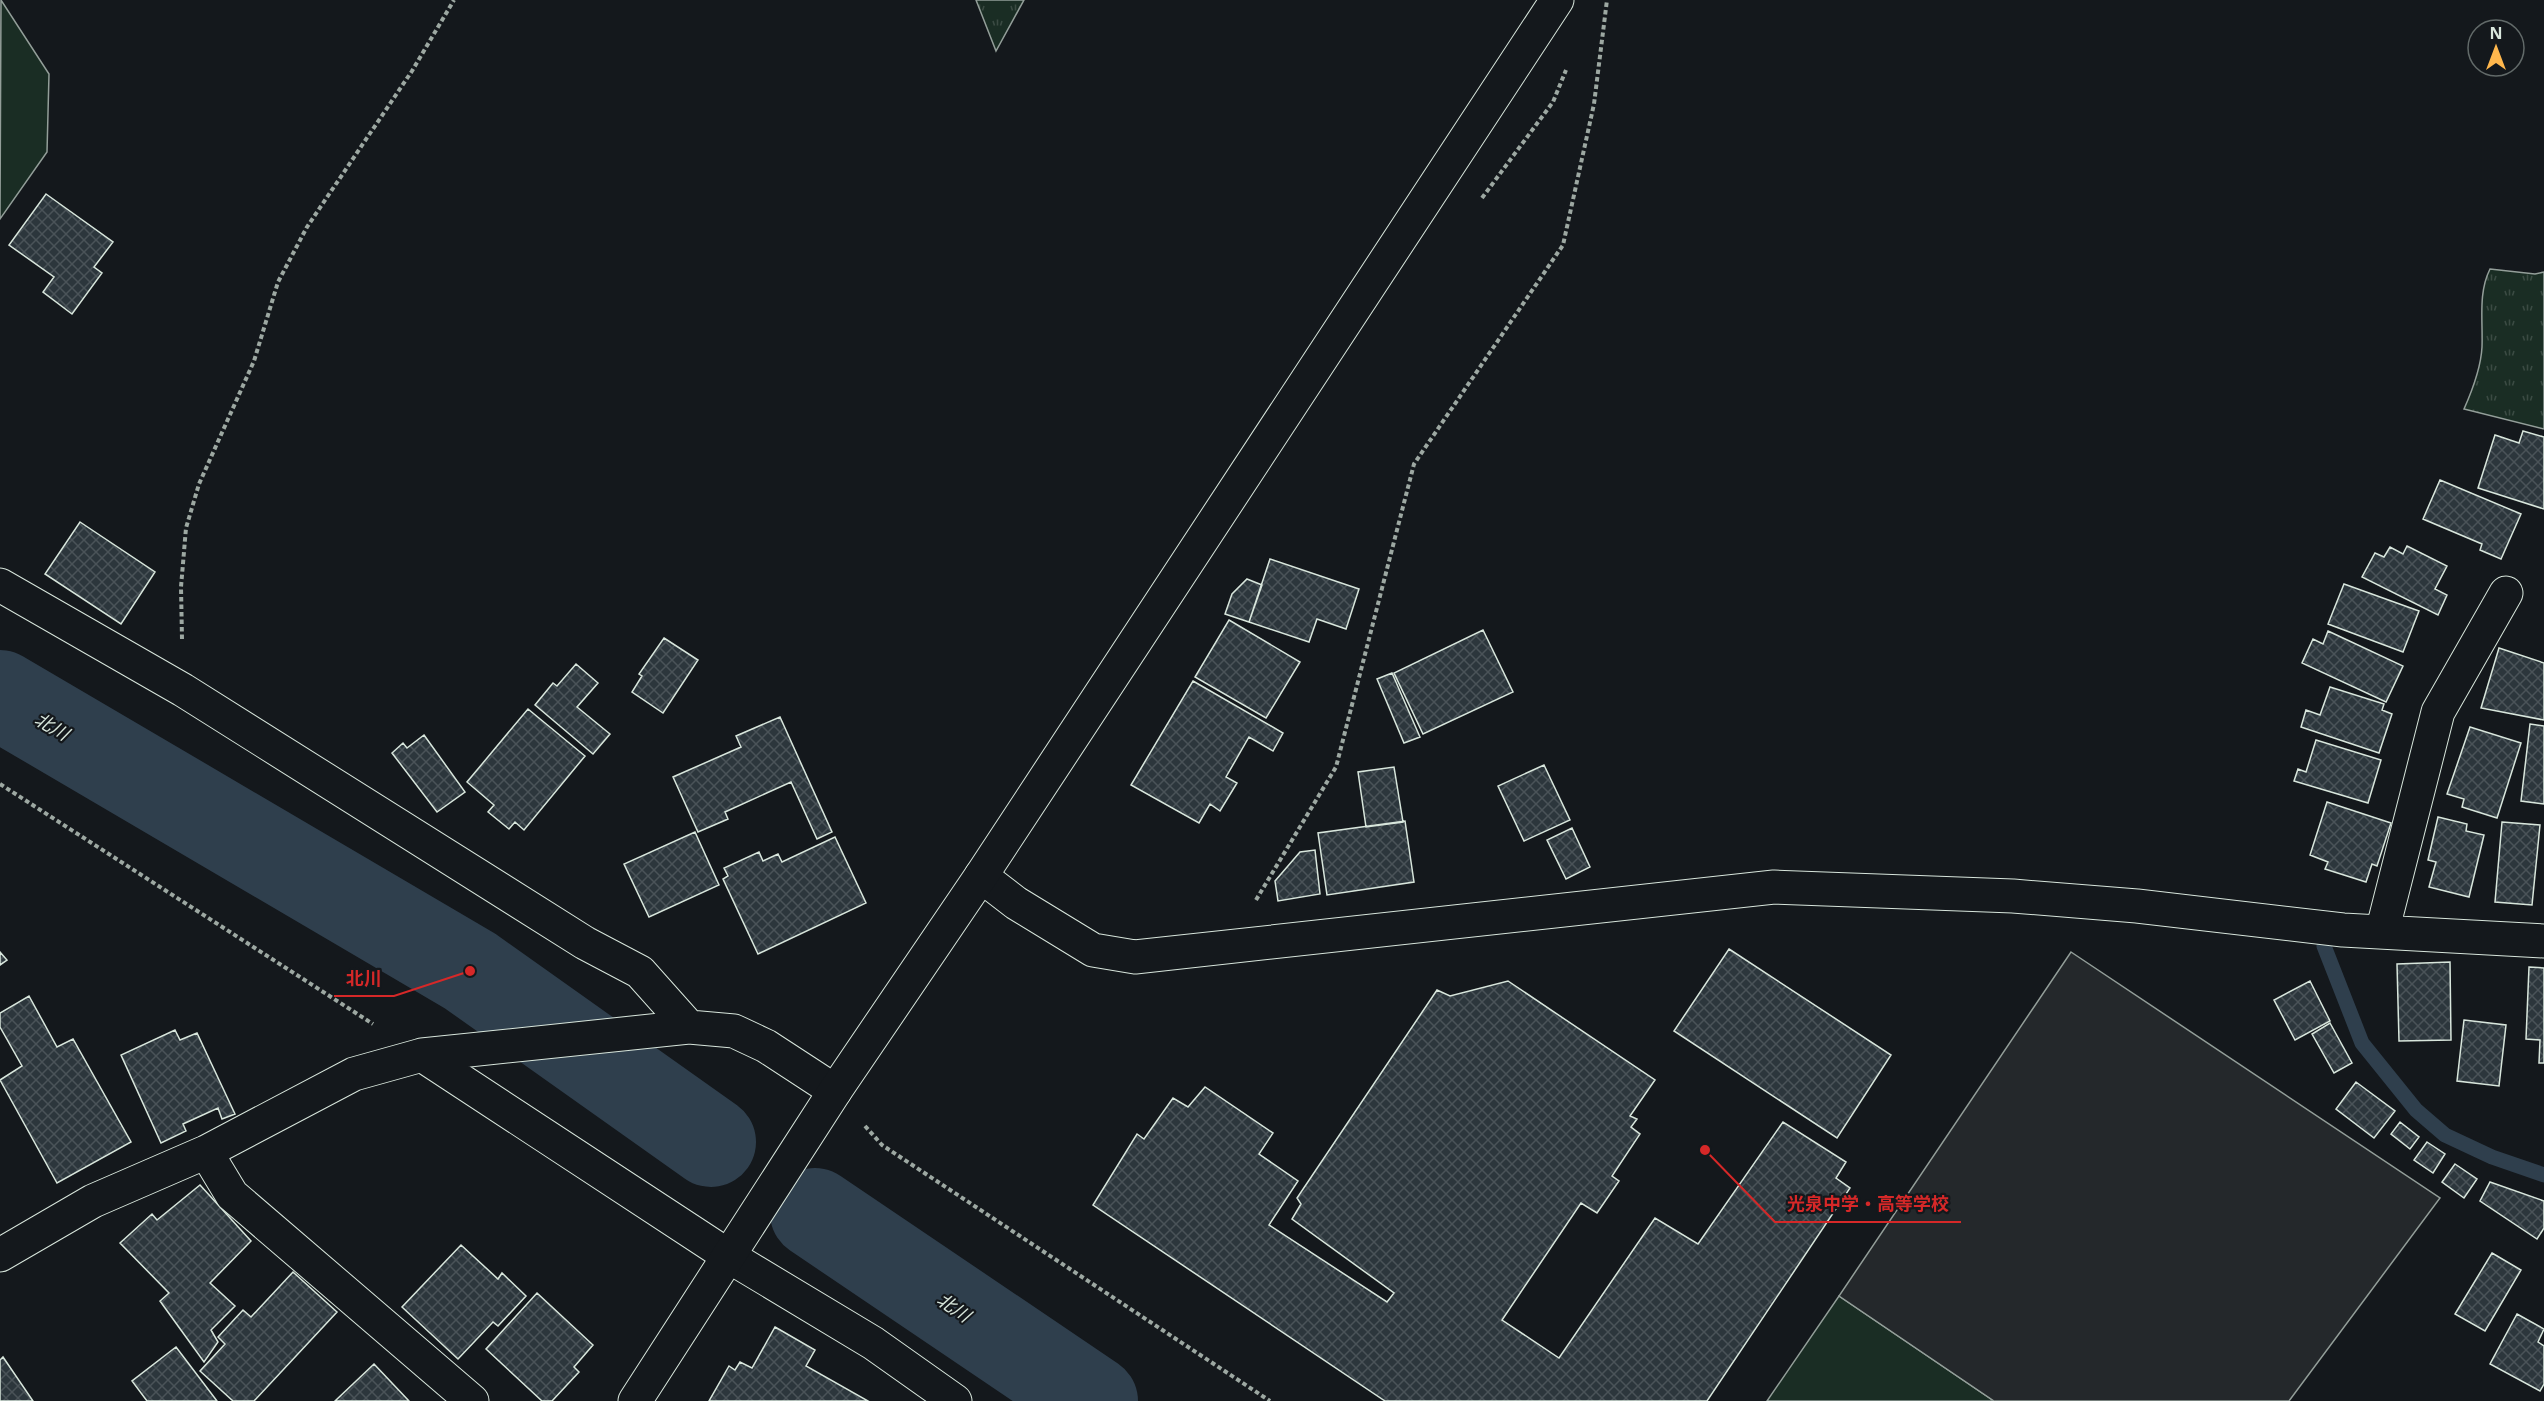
<svg xmlns="http://www.w3.org/2000/svg" width="2544" height="1401" viewBox="0 0 2544 1401" font-family="'Open Sans','Noto Sans JP',sans-serif">
	<defs>
		<pattern id="grass-tufts" width="24" height="20" patternUnits="userSpaceOnUse" patternTransform="scale(1.5)"><rect width="24" height="20" fill="#1a2d24"/><path d="M3 7l-1-3M5 7V3M7 7l1-3M15 17l-1-3M17 17v-4M19 17l1-3" fill="none" stroke="#3b4b43"/></pattern>
		<pattern id="building-cross-hatch" width="8" height="8" patternUnits="userSpaceOnUse" patternTransform="scale(1.5)"><rect width="8" height="8" fill="#2c363c"/><path d="M0 0l8 8M0 8l8-8" fill="none" stroke="#4a5358"/></pattern>
	</defs>
	<rect width="100%" height="100%" fill="#14181c"/>
	<path fill="url(#grass-tufts)" stroke="#939e99" stroke-width="1.5" d="M976,0H1024L996,51Z
		M2490,269L2535,274L2544,272V429L2464,409C2472,391 2481,367 2482,347C2483,320 2478,293 2490,269Z"/>
	<path fill="#1a2d24" stroke="#939e99" stroke-width="1.5" d="M1,0L49,74L47,152L0,219Z
		M1839,1296L1994,1401H1767Z"/>
	<path fill="#24282b" stroke="#939e99" stroke-width="1.5" d="M2071,952L2440,1198L2289,1401H1994L1839,1296Z"/>
	<g fill="none" stroke-linecap="round" stroke-linejoin="round">
		<path stroke="#2f3f4d" stroke-width="15" d="M2324,946L2362,1043L2416,1110L2445,1135L2492,1157L2544,1175"/>
		<path stroke="#2f3f4d" stroke-width="90" d="M0,695L470,971L711,1142
			M815,1213L1093,1401"/>
	</g>
	<path fill="url(#building-cross-hatch)" stroke="#d8e6dc" stroke-width="1.5" d="M46,194L113,242L94,267L102,273L72,314L43,292L54,277L9,245Z
		M2523,431L2544,437V509L2478,488L2495,435L2519,443Z
		M2440,480L2521,514L2501,559L2480,550L2482,544L2423,519Z
		M80,522L155,572L121,624L45,574Z
		M2407,546L2447,566L2435,589L2447,595L2438,615L2362,577L2375,553L2384,557L2390,547L2403,554Z
		M1270,559L1359,589L1346,629L1317,619L1309,642L1249,622Z
		M1247,579L1262,585L1249,622L1225,614L1232,594Z
		M2344,584L2419,611L2403,652L2328,624Z
		M1229,620L1300,662L1266,718L1195,677Z
		M1483,630L1513,692L1423,734L1394,673Z
		M2328,631L2403,666L2386,702L2302,663L2313,639L2323,644Z
		M664,638L698,660L663,713L632,692L642,676L639,674Z
		M2499,648L2544,663V720L2481,708Z
		M576,664L598,683L577,707L610,734L593,754L535,705L553,683L557,686Z
		M1392,673L1420,737L1404,743L1377,679Z
		M1193,681L1283,733L1273,751L1249,737L1226,777L1237,783L1220,811L1210,804L1199,823L1131,785Z
		M2330,687L2384,704L2382,710L2392,714L2379,753L2301,727L2306,710L2320,715Z
		M528,709L585,756L524,830L515,822L509,829L488,812L494,805L467,782Z
		M780,717L832,832L817,839L791,782L725,812L728,819L698,832L673,777L741,747L736,736Z
		M2530,724L2544,726V804L2521,801Z
		M2470,727L2521,743L2497,818L2462,807L2464,799L2447,794Z
		M424,735L465,792L437,812L392,753L403,743L407,748Z
		M2316,740L2381,760L2368,803L2294,781L2298,769L2306,772Z
		M1544,765L1570,820L1524,841L1498,786Z
		M1394,767L1403,822L1366,827L1358,772Z
		M2327,802L2391,823L2377,866L2372,864L2366,882L2325,869L2328,862L2310,855Z
		M2438,817L2467,824L2466,831L2484,835L2469,897L2429,887L2436,862L2428,860Z
		M1405,821L1414,882L1327,895L1318,833Z
		M2502,822L2540,825L2532,905L2495,902Z
		M1572,828L1590,867L1566,879L1547,840Z
		M695,832L719,885L649,917L624,864Z
		M835,837L866,903L758,954L723,879L728,876L724,868L759,852L763,861L778,854L782,862Z
		M1315,850L1320,894L1278,901L1275,881L1300,852Z
		M1729,949L1891,1055L1837,1138L1674,1031Z
		M0,952L7,960L0,965Z
		M2450,962L2451,1040L2399,1041L2397,964Z
		M2529,967L2544,968V1063H2539L2540,1040L2526,1039Z
		M1508,981L1655,1080L1630,1116L1637,1119L1631,1127L1640,1134L1612,1176L1619,1181L1597,1213L1581,1203L1502,1320L1559,1358L1655,1218L1698,1244L1783,1122L1846,1162L1836,1178L1850,1188L1707,1401H1385L1093,1205L1137,1134L1144,1139L1173,1098L1188,1107L1205,1087L1273,1133L1259,1154L1298,1181L1269,1225L1387,1302L1394,1293L1292,1219L1301,1204L1297,1198L1437,990L1450,996Z
		M2310,981L2330,1021L2295,1040L2274,1000Z
		M29,996L57,1047L73,1039L131,1142L57,1183L0,1080L22,1066L0,1027V1013Z
		M2464,1020L2506,1025L2499,1086L2457,1081Z
		M2330,1023L2352,1063L2334,1073L2312,1034Z
		M175,1030L180,1040L197,1033L235,1114L222,1119L218,1108L183,1124L186,1131L161,1143L121,1055Z
		M2356,1082L2395,1111L2374,1138L2336,1109Z
		M2400,1122L2419,1137L2410,1149L2391,1134Z
		M2427,1142L2445,1154L2433,1173L2414,1160Z
		M2455,1164L2477,1179L2464,1198L2442,1182Z
		M2490,1182L2544,1201V1228L2537,1239L2480,1201Z
		M200,1185L251,1241L210,1283L235,1306L211,1330L218,1342L204,1362L160,1301L169,1293L120,1243L152,1214L157,1220Z
		M461,1245L498,1279L502,1273L526,1296L498,1326L493,1322L458,1359L402,1307Z
		M2492,1253L2521,1270L2485,1331L2455,1314Z
		M293,1272L337,1312L254,1401H233L200,1371L225,1344L218,1337L243,1310L251,1317Z
		M537,1293L593,1345L574,1367L579,1372L552,1401H542L486,1349Z
		M2517,1314L2544,1329L2538,1342L2544,1346V1384L2540,1391L2490,1364Z
		M775,1327L815,1350L806,1366L868,1401H709L729,1366L735,1370L740,1362L752,1368Z
		M176,1347L217,1401H147L132,1381Z
		M3,1357L33,1401H0V1360Z
		M374,1364L409,1401H335Z"/>
	<g fill="none" stroke-linecap="round" stroke-linejoin="round">
		<g stroke="#d8e6dc" stroke-width="35">
			<path id="minor" d="M0,585L183,690L585,943L640,972L689,1027
				M981,876L1016,903L1093,950L1135,957L1774,887L2013,896L2137,906L2343,930L2544,941
				M2382,932L2438,712L2506,593
				M422,1055L730,1257L873,1343L955,1401
				M206,1152L232,1195L472,1401
				M0,1255L93,1201L206,1152L354,1074L422,1055L689,1027L734,1031L766,1046L835,1091"/>
		</g>
		<g stroke="#d8e6dc" stroke-width="35">
			<path id="tertiary" d="M635,1401L835,1091L981,876L1557,0"/>
		</g>
		<path stroke="#9da8a2" stroke-width="4" stroke-dasharray="4.5 3" stroke-linecap="butt" d="M1482,198L1553,102L1566,70
			M182,639L181,587L186,528L199,484L254,361L278,282L307,227L412,71L454,0
			M0,784L373,1024
			M1256,900L1336,767L1414,464L1563,245L1594,104L1607,0
			M865,1126L882,1145L1270,1401"/>
		<use href="#minor" stroke="#14181c" stroke-width="33"/>
		<use href="#tertiary" stroke="#14181c" stroke-width="33"/>
	</g>
	<g text-anchor="middle" dominant-baseline="central" stroke-width="4.5" stroke-linejoin="round" paint-order="stroke">
		<g font-size="18" font-style="italic" fill="#d8e6dc" stroke="#14181c">
			<text transform="translate(52 726) rotate(30)">北川</text>
			<text transform="translate(954 1307) rotate(34)">北川</text>
		</g>
	</g>
	<path fill="none" stroke="#d62828" stroke-width="2" d="M470 971L394 996H334M1705 1150L1775 1222H1961"/>
	<g fill="#d62828" stroke="#14181c" stroke-width="2">
		<circle cx="470" cy="971" r="6"/>
		<circle cx="1705" cy="1150" r="6"/>
	</g>
	<g font-size="18" text-anchor="middle" font-weight="bold" fill="#d62828" stroke="#14181c" stroke-width="4.5" stroke-linejoin="round" paint-order="stroke">
		<text x="364" y="985">北川</text>
		<text x="1868" y="1210">光泉中学・高等学校</text>
	</g>
	<g transform="translate(2496 48)"><circle r="28" fill="#14181c" stroke="#626a69" stroke-width="1.5"/>
	<path d="M0-4.5L10 22L0 15L-10 22Z" fill="#ffb74d"/>
	<text y="-9" font-size="16" font-weight="bold" text-anchor="middle" fill="#d8e6dc">N</text>
	</g>
</svg>
